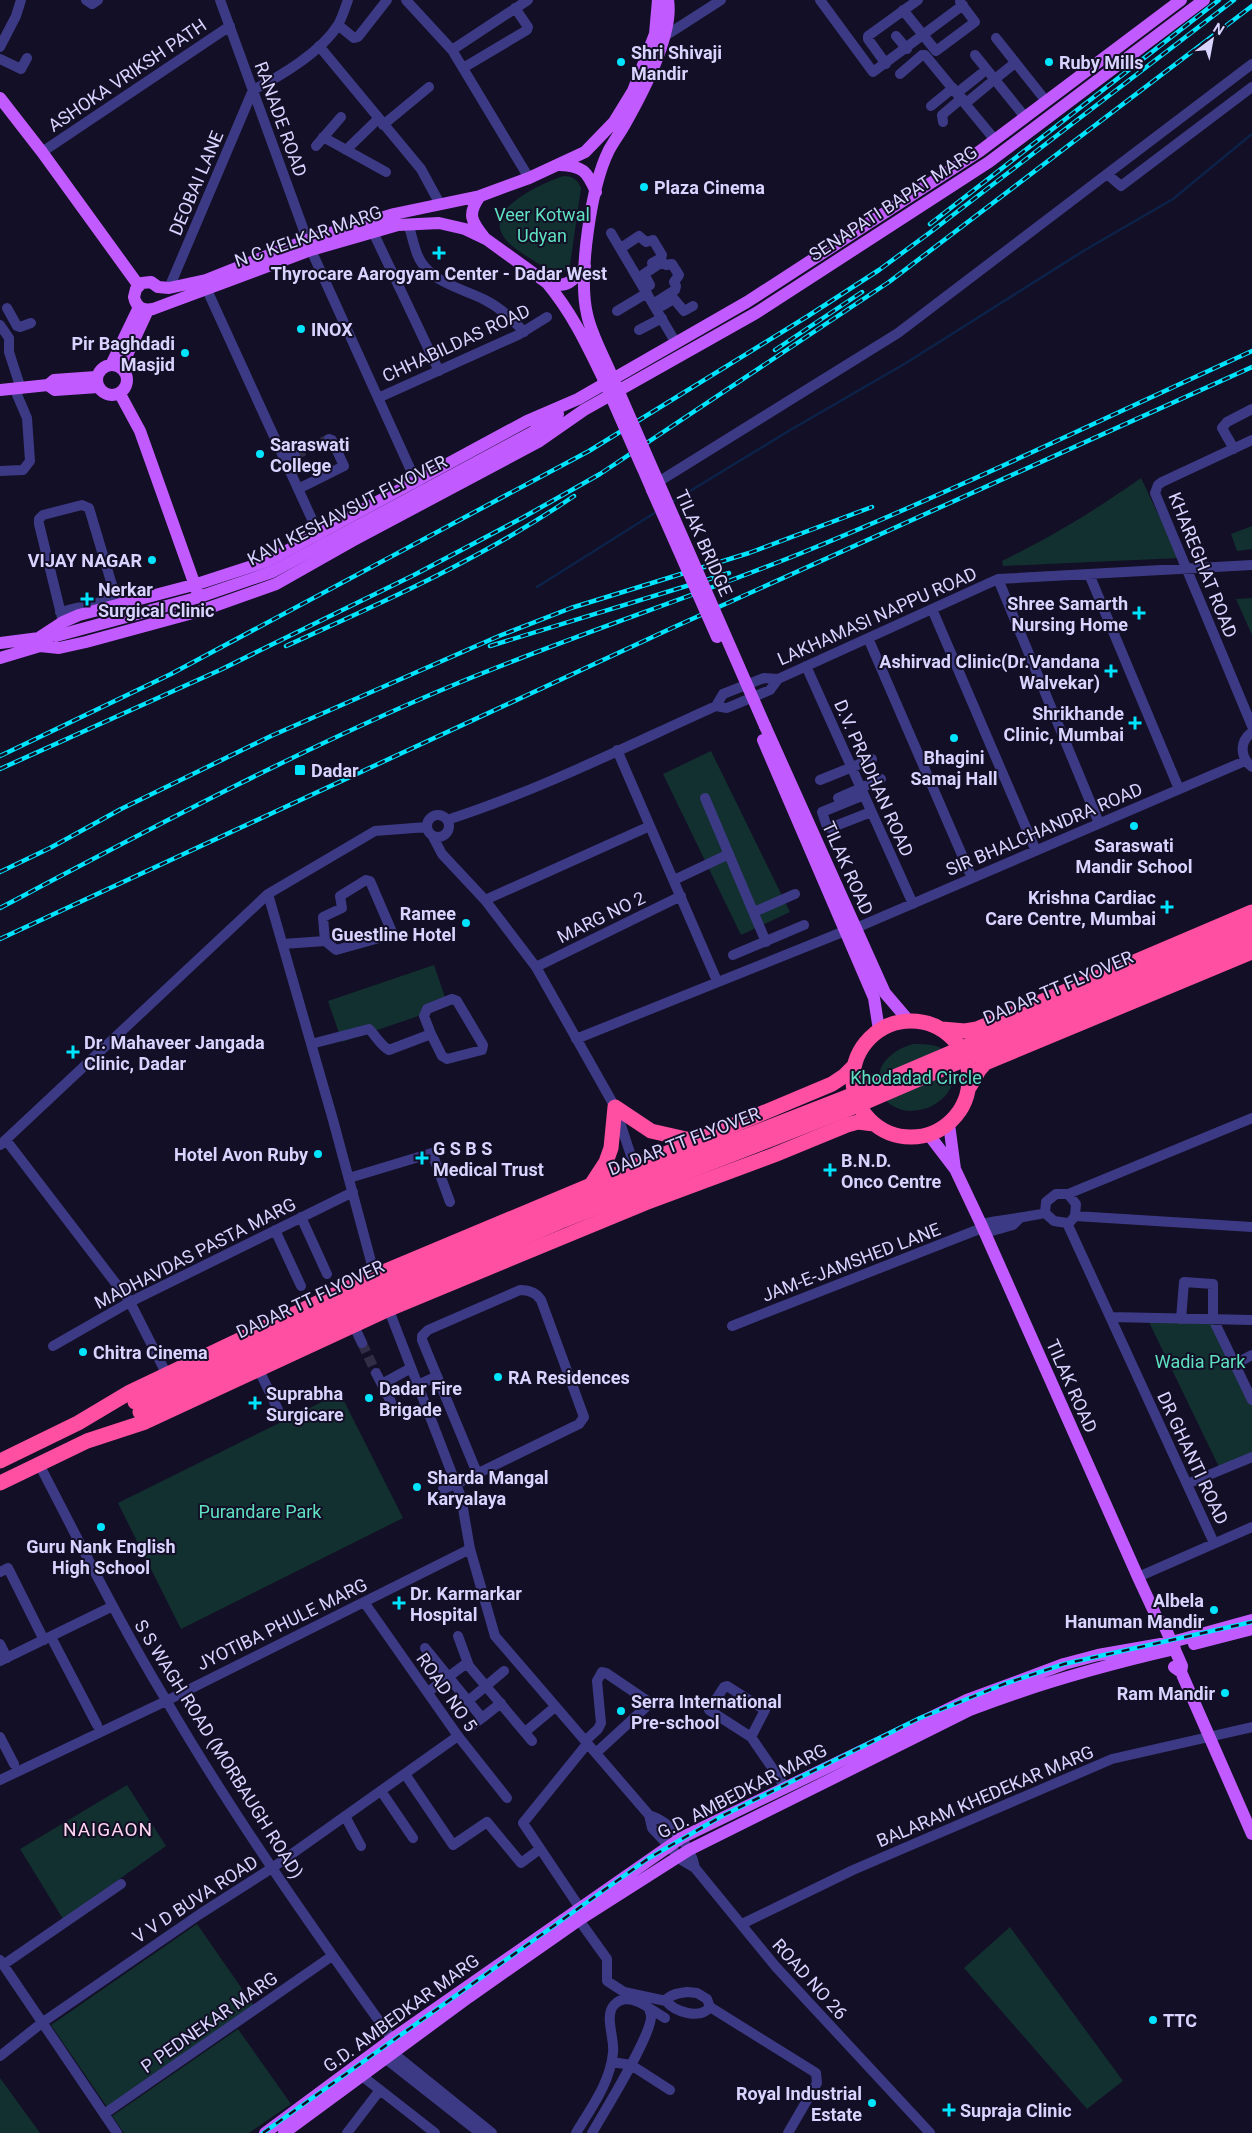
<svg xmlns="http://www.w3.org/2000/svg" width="1252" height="2133" viewBox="0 0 1252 2133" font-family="Roboto,sans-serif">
	<rect width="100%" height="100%" fill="#130f26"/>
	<path fill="#12302f" d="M563,176C573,176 577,179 581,188L570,265C564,273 560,274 551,271C539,264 514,250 506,240C480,210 541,184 563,176Z
		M1141,478L1179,558L1003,566L1002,561C1053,536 1094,511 1141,478Z
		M1252,526V549L1237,551L1231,534Z
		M1252,598V635L1236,599Z
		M711,751L790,912L741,935L663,774Z
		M434,965L448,1006L342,1042L328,1001Z
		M913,1044C921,1044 928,1044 936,1046C950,1050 958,1071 952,1084C949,1094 941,1101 932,1106C880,1129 852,1062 913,1044Z
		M1147,1318L1212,1319L1252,1403V1456L1220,1469Z
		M340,1393L403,1518L181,1629L118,1503Z
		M127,1785L166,1846L63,1919L20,1849Z
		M197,1924L254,2006L107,2107L51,2025Z
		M1010,1927L1123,2081L1087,2109L964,1968Z
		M238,2029L291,2104L249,2133H124L112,2116Z
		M0,2078L40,2133H0Z"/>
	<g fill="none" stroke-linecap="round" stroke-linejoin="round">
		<path stroke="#0c2248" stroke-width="2.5" d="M672,502L792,429L906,363L1085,250L1173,199L1252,134
			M537,587L656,512"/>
		<path stroke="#312d47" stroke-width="10" stroke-dasharray="10 5" stroke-linecap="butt" d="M295,455L329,439
			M362,1343L376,1373"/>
		<path stroke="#3d3a85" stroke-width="10" d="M86,0L92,4L98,0
			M220,0L311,250L418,486
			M406,0L452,50L529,178
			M820,0L873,72L963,5
			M903,10L936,51L975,22L960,2
			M338,25L354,38L358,37L387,0
			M665,36L721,0
			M896,36L907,49
			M996,38L1046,101
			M319,46L421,169L440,204
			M0,47L16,16L21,0
			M452,50L528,0
			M975,55L1025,117
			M0,59L21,69L27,58
			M886,64L868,39V36L918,0
			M463,68L527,30L528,27L515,8
			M900,74L922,55H925L995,140
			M995,79L1015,63
			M957,93L981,74
			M966,103L989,84
			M931,106L953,88
			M943,122L942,115L962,98
			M383,125L429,87
			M323,137L386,172
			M316,146L341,117
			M346,150L378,119
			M42,152L230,26
			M1107,174L1252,64
			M408,224C413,237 415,257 425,267C440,285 466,290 485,300C501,308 512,319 524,332
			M373,232L439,371
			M611,233L676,343
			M621,248L639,236L646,242L653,240L662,255L661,258L652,263
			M650,285L644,274L662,262L666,265L672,264L679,275L674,282L676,286L675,290L653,304
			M169,288L253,90C281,76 321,52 338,25C342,18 345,8 348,0
			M207,290L321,539
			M662,306L674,299L684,311L693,306
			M7,308L17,326L20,327L31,323
			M617,311L647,293
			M0,325L9,338V352L21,389
			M639,330L662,318
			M378,398L518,335L547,317
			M1252,440L1162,482L1158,485L1155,493L1252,726
			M1234,449L1222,428L1227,422L1252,409
			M285,460L295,455
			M0,471L23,470L30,461L27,418L15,390
			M653,483L663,479L898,333L1107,174L1121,186L1252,87
			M298,489L344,466L332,440L329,439
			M1089,574L1179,789
			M998,579L1099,823
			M932,609L1036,851
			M60,612L116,598
			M63,622L39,524V519L43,515L82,505L89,508L118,605
			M868,638L972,878
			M806,666L913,904
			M716,706L727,708L770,690L778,679
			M1252,732C1239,742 1240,757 1252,767
			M617,750L717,981
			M820,780L872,759
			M864,795L822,812L827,827L830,828L871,812
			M705,798L766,942
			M838,798L881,779
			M427 826a11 11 0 1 1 22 0a11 11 0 1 1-22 0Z
			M447,820C540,790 627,746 716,706L723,694L764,678L778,679L998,579L1252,565
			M432,835L442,854L485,900L536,967L615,1107L636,1171
			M674,880L729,854
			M268,894L333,1120L376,1280
			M485,900L650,826
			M754,912L795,894
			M856,928L1245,761
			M283,944L325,941L336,950L390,935L392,932L370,881L366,880L340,896L342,908L323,917L325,941
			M733,955L804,925
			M536,967L681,896
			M576,1039L845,931
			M311,1044L369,1029C376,1036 381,1046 389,1050L431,1034L442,1056L447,1059L482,1050L483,1045L457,1001L452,999L427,1009L424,1016L431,1034
			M6,1140L130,1302L167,1375
			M0,1145L268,894L375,831L427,827
			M349,1178L432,1153L450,1202
			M1068,1194L1076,1204L1075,1216L1071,1221
			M1045,1213L1046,1202L1056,1194H1068L1252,1118
			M1045,1213L1054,1221L1067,1223
			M1075,1216L1252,1227
			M301,1217L327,1274
			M1067,1223L1214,1543
			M981,1224C1003,1219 1024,1218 1045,1213
			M275,1230L301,1286
			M985,1233L1013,1225L1019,1219
			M387,1305L461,1497L470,1549L495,1636L649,1815C671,1822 691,1846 695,1868L776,1967L930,2133
			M1110,1317L1252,1320
			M1181,1319L1184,1282L1213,1284V1319L1252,1400
			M354,1326L362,1343
			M732,1326L982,1228
			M53,1346L130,1302L353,1192
			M1235,1364L1252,1355
			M259,1370L281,1416
			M376,1373L391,1402
			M382,1384L411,1368
			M418,1385L437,1376
			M39,1464C80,1543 120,1624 166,1700C234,1817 313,1929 392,2039
			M1187,1484L1252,1457
			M443,1489L456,1484L579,1424L584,1417L541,1300C536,1292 529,1290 520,1290L428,1330L422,1336V1340L477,1473
			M0,1572L8,1568L44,1640
			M1138,1577L1252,1527
			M364,1602L458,1736L507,1798
			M458,1636L469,1666L532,1741
			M51,1637L97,1725
			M0,1644L7,1658
			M425,1648L468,1701
			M0,1661L113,1606
			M428,1692L467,1663
			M501,1703L482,1718L468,1701L504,1671
			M471,1726L482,1718
			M525,1732L555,1707
			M0,1737L14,1764
			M751,1737L765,1710L727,1686L724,1687L709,1710L751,1737L780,1779L785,1788
			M585,1741L598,1729L601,1723L597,1681L602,1672L606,1673L646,1700V1707L596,1753
			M405,1774L453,1845L487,1822L521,1863L540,1849
			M0,1780L166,1701L470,1549
			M381,1791L413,1838
			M649,1815L652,1828L683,1861L695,1868
			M345,1816L361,1846
			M584,1914L523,1823L587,1744
			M579,1920L607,1959V1981L624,1992L666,2001
			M742,1924L853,1870L1112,1759L1252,1727
			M0,1960L117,2133
			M3,1965L121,1884
			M687,1992L697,1993L707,1999L710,2007C700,2020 675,2012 666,2001C669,1994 680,1993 687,1992Z
			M710,2007L816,2073L817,2083L788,2133
			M649,2008L665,2018
			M388,2049L492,2133
			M381,2055L480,2133
			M0,2056L43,2022L200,1914L272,1868L458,1736
			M612,2062L631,2065L670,2090
			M357,2072L435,2133
			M104,2114L332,1956
			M347,2133L380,2090
			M576,2133C591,2108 610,2083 613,2053C615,2039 604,2016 614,2005C624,1994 639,2001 649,2008C649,2010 651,2014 651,2016C652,2035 604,2112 592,2133"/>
		<path stroke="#c25bff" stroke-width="12" d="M0,98L42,152L139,286
			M560,165C583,166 587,171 596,192
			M480,196C467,214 471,221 484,237
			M585,266C574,281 566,289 547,283L486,239L465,229L439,223L398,225L311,250L153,309C143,311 136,307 134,297L136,289L142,283L151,282L158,287L169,288L206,280L307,240L394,214L480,196L529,178L585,152L614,122L633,91L655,34L658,0
			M547,283C572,313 586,343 603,378
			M97 380a15 15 0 1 1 30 0a15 15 0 1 1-30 0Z
			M111,365L139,307
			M121,368L148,310
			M611,374C603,355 591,334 587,314C578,275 591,186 609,150C614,141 620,133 625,124C642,94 674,34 668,0
			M48,385L55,390L98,387
			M0,390L48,385L54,380L96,377
			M120,394L140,431L197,591
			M533,432L558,414
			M643,469L652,490
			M40,637L63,622L79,615L197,584L268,561L527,421L578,399L747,302L980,151L1181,0
			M0,643L47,637
			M40,646L59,648L86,642L200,611L276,584L352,541L538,442L584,410L756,313L989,162L1204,0
			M0,658L40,646L47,642
			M765,726L885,993L908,1020
			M763,740L874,998L879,1030
			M949,1124L955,1169
			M929,1135L955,1169L981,1224L1138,1577L1157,1618L1164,1625L1182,1666L1181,1672
			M1194,1644L1252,1629
			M1174,1667L1181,1672L1252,1834
			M265,2133L392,2039L681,1838L967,1700L1064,1664L1098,1655L1172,1642L1252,1620
			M284,2133L469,1997L579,1920L689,1850L970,1710C1037,1684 1105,1665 1175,1649"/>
		<path stroke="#ff4fa3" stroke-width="15" d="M853 1079a58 58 0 1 1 116 0a58 58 0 1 1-116 0Z
			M942,1029L965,1031L977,1029L1252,912
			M970,1086L979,1070L985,1063L1252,952
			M615,1107L651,1131L695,1141
			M591,1185L606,1162L611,1148L615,1107
			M0,1461L78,1423L130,1392L374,1276L832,1084L844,1076L854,1066
			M0,1483L87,1441L145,1422L389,1309L645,1203L774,1155L847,1125L858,1122L874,1124"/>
		<g stroke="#00e5ff" stroke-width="4.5">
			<path id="rail" d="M930,224L1219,0
				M775,350L862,292
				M286,646C386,601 483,558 574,496
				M490,646L729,573
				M0,756L171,674L589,451L808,316L879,270L932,231L1234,0
				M0,769L220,670L414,575L522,518L600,474L889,282L1252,6
				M0,872L50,848L121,809L271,736L499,636L571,608L749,553L872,507
				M0,908C148,830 296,751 451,686C566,638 684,600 799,554C952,492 1102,419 1252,351
				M0,939L672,628L1252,367
				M263,2133L649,1858L722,1816L920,1718L1004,1684L1064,1664L1252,1622"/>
		</g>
		<use href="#rail" stroke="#130f26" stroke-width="2.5" stroke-dasharray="8" stroke-linecap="butt"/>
		<path stroke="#c25bff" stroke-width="12" d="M611,374L765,726
			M603,378L642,467
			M652,490L717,637
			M56,636L196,598L272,572L533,432"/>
		<path stroke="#ff4fa3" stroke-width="15" d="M135,1402L292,1327L560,1209L852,1095L1251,925
			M140,1412L297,1337L564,1220L856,1106L1140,984L1252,938"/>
	</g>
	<g fill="#00e5ff" stroke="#130f26" stroke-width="2">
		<circle cx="621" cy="62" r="5"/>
		<circle cx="1049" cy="62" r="5"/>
		<circle cx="644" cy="187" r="5"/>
		<path d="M436.5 245.5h5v5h5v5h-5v5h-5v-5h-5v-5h5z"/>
		<circle cx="301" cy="329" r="5"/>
		<circle cx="185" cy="353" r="5"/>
		<circle cx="260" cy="454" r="5"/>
		<circle cx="152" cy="560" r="5"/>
		<path d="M84.5 591.5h5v5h5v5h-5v5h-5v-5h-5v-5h5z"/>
		<path d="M1136.5 605.5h5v5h5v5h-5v5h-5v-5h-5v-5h5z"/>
		<path d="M1108.5 663.5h5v5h5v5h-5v5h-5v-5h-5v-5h5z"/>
		<path d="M1132.5 715.5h5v5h5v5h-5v5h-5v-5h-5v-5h5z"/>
		<circle cx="954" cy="738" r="5"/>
		<rect x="294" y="764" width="12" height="12" rx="2.5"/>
		<circle cx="1134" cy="826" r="5"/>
		<path d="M1164.5 899.5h5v5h5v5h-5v5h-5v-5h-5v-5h5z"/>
		<circle cx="466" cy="923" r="5"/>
		<path d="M70.5 1044.5h5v5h5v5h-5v5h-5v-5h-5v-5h5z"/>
		<circle cx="318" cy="1154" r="5"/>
		<path d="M419.5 1150.5h5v5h5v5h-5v5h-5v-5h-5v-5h5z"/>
		<path d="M827.5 1162.5h5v5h5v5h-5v5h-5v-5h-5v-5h5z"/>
		<circle cx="83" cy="1352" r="5"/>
		<circle cx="498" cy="1377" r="5"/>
		<circle cx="369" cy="1398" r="5"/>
		<path d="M252.5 1395.5h5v5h5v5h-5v5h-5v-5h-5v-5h5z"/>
		<circle cx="417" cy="1487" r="5"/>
		<circle cx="101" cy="1527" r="5"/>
		<path d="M396.5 1595.5h5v5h5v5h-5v5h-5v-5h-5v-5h5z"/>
		<circle cx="1214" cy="1610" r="5"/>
		<circle cx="1225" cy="1693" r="5"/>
		<circle cx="621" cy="1711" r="5"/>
		<circle cx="1153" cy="2020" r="5"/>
		<circle cx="872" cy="2103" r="5"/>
		<path d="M946.5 2102.5h5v5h5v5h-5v5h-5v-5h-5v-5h5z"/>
	</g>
	<g text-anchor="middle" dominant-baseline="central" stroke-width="4" stroke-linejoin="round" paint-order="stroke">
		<g font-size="18" font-weight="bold" fill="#d9d4ff" stroke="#130f26" text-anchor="start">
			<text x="631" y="52">Shri Shivaji<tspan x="631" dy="21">Mandir</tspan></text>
			<text x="1059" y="62">Ruby Mills</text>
			<text x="654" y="187">Plaza Cinema</text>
			<text x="439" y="273" text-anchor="middle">Thyrocare Aarogyam Center - Dadar West</text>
			<text x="311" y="329">INOX</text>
			<text x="175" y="343" text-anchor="end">Pir Baghdadi<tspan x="175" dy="21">Masjid</tspan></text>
			<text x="270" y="444">Saraswati<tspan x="270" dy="21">College</tspan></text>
			<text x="142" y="560" text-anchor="end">VIJAY NAGAR</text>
			<text x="98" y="589">Nerkar<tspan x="98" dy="21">Surgical Clinic</tspan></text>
			<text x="1128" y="603" text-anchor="end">Shree Samarth<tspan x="1128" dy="21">Nursing Home</tspan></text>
			<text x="1100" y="661" text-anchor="end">Ashirvad Clinic(Dr.Vandana<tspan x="1100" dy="21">Walvekar)</tspan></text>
			<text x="1124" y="713" text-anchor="end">Shrikhande<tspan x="1124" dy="21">Clinic, Mumbai</tspan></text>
			<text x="954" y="757" text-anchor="middle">Bhagini<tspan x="954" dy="21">Samaj Hall</tspan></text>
			<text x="311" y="770">Dadar</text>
			<text x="1134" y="845" text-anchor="middle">Saraswati<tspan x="1134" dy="21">Mandir School</tspan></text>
			<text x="1156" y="897" text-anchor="end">Krishna Cardiac<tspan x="1156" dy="21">Care Centre, Mumbai</tspan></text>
			<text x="456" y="913" text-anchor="end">Ramee<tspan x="456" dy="21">Guestline Hotel</tspan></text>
			<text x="84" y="1042">Dr. Mahaveer Jangada<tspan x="84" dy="21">Clinic, Dadar</tspan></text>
			<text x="433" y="1148">G S B S<tspan x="433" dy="21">Medical Trust</tspan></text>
			<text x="308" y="1154" text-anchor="end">Hotel Avon Ruby</text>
			<text x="841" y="1160">B.N.D.<tspan x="841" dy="21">Onco Centre</tspan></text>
			<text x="93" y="1352">Chitra Cinema</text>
			<text x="508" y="1377">RA Residences</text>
			<text x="379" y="1388">Dadar Fire<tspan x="379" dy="21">Brigade</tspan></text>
			<text x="266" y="1393">Suprabha<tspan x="266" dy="21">Surgicare</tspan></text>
			<text x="427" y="1477">Sharda Mangal<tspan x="427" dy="21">Karyalaya</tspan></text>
			<text x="101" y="1546" text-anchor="middle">Guru Nank English<tspan x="101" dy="21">High School</tspan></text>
			<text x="410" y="1593">Dr. Karmarkar<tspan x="410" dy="21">Hospital</tspan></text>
			<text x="1204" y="1600" text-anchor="end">Albela<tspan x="1204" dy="21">Hanuman Mandir</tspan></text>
			<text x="1215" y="1693" text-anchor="end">Ram Mandir</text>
			<text x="631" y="1701">Serra International<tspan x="631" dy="21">Pre-school</tspan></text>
			<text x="1163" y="2020">TTC</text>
			<text x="862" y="2093" text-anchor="end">Royal Industrial<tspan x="862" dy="21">Estate</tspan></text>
			<text x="960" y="2110">Supraja Clinic</text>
		</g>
		<g font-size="18" fill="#d9d4ff" stroke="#130f26">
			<text transform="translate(127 75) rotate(-34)">ASHOKA VRIKSH PATH</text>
			<text transform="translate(281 119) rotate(70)">RANADE ROAD</text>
			<text transform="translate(196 183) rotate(-67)">DEOBAI LANE</text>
			<text transform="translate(893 203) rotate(-33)">SENAPATI BAPAT MARG</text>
			<text transform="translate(308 236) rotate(-19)">N C KELKAR MARG</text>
			<text transform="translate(456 343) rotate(-25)">CHHABILDAS ROAD</text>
			<text transform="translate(347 510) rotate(-27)">KAVI KESHAVSUT FLYOVER</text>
			<text transform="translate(704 543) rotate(66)">TILAK BRIDGE</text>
			<text transform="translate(1203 565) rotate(68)">KHAREGHAT ROAD</text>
			<text transform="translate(877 616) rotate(-24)">LAKHAMASI NAPPU ROAD</text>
			<text transform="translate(874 778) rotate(66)">D.V. PRADHAN ROAD</text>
			<text transform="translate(1044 829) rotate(-23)">SIR BHALCHANDRA ROAD</text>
			<text transform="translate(848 868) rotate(66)">TILAK ROAD</text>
			<text transform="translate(601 917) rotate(-26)">MARG NO 2</text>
			<text transform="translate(1058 987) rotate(-23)">DADAR TT FLYOVER</text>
			<text transform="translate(684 1141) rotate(-21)">DADAR TT FLYOVER</text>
			<text transform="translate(195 1253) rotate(-27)">MADHAVDAS PASTA MARG</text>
			<text transform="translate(851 1262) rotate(-21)">JAM-E-JAMSHED LANE</text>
			<text transform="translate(310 1299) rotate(-25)">DADAR TT FLYOVER</text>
			<text transform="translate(1072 1386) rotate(66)">TILAK ROAD</text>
			<text transform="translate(1193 1458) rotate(65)">DR GHANTI ROAD</text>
			<text transform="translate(282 1624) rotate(-26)">JYOTIBA PHULE MARG</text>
			<text transform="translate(447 1692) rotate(55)">ROAD NO 5</text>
			<text transform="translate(219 1749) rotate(58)">S S WAGH ROAD (MORBAUGH ROAD)</text>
			<text transform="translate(742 1791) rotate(-27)">G.D. AMBEDKAR MARG</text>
			<text transform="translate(985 1796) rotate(-23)">BALARAM KHEDEKAR MARG</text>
			<text transform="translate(195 1899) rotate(-33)">V V D BUVA ROAD</text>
			<text transform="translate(810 1979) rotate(48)">ROAD NO 26</text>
			<text transform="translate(401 2013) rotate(-36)">G.D. AMBEDKAR MARG</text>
			<text transform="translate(209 2022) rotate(-35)">P PEDNEKAR MARG</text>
		</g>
		<g font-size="18" fill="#5fe0c0" stroke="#130f26">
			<text x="542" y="214">Veer Kotwal<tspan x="542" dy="21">Udyan</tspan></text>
			<text x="916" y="1077">Khodadad Circle</text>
			<text x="1200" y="1361">Wadia Park</text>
			<text x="260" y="1511">Purandare Park</text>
		</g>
		<g font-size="19" letter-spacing="1" fill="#ffd6f0" stroke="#130f26">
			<text x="108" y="1829">NAIGAON</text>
		</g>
	</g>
	<g transform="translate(1212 40) rotate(32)" stroke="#130f26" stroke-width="4" paint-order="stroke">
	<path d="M0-4L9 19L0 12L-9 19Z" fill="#d9d4ff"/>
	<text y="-8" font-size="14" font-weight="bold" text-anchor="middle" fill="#d9d4ff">N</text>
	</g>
</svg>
